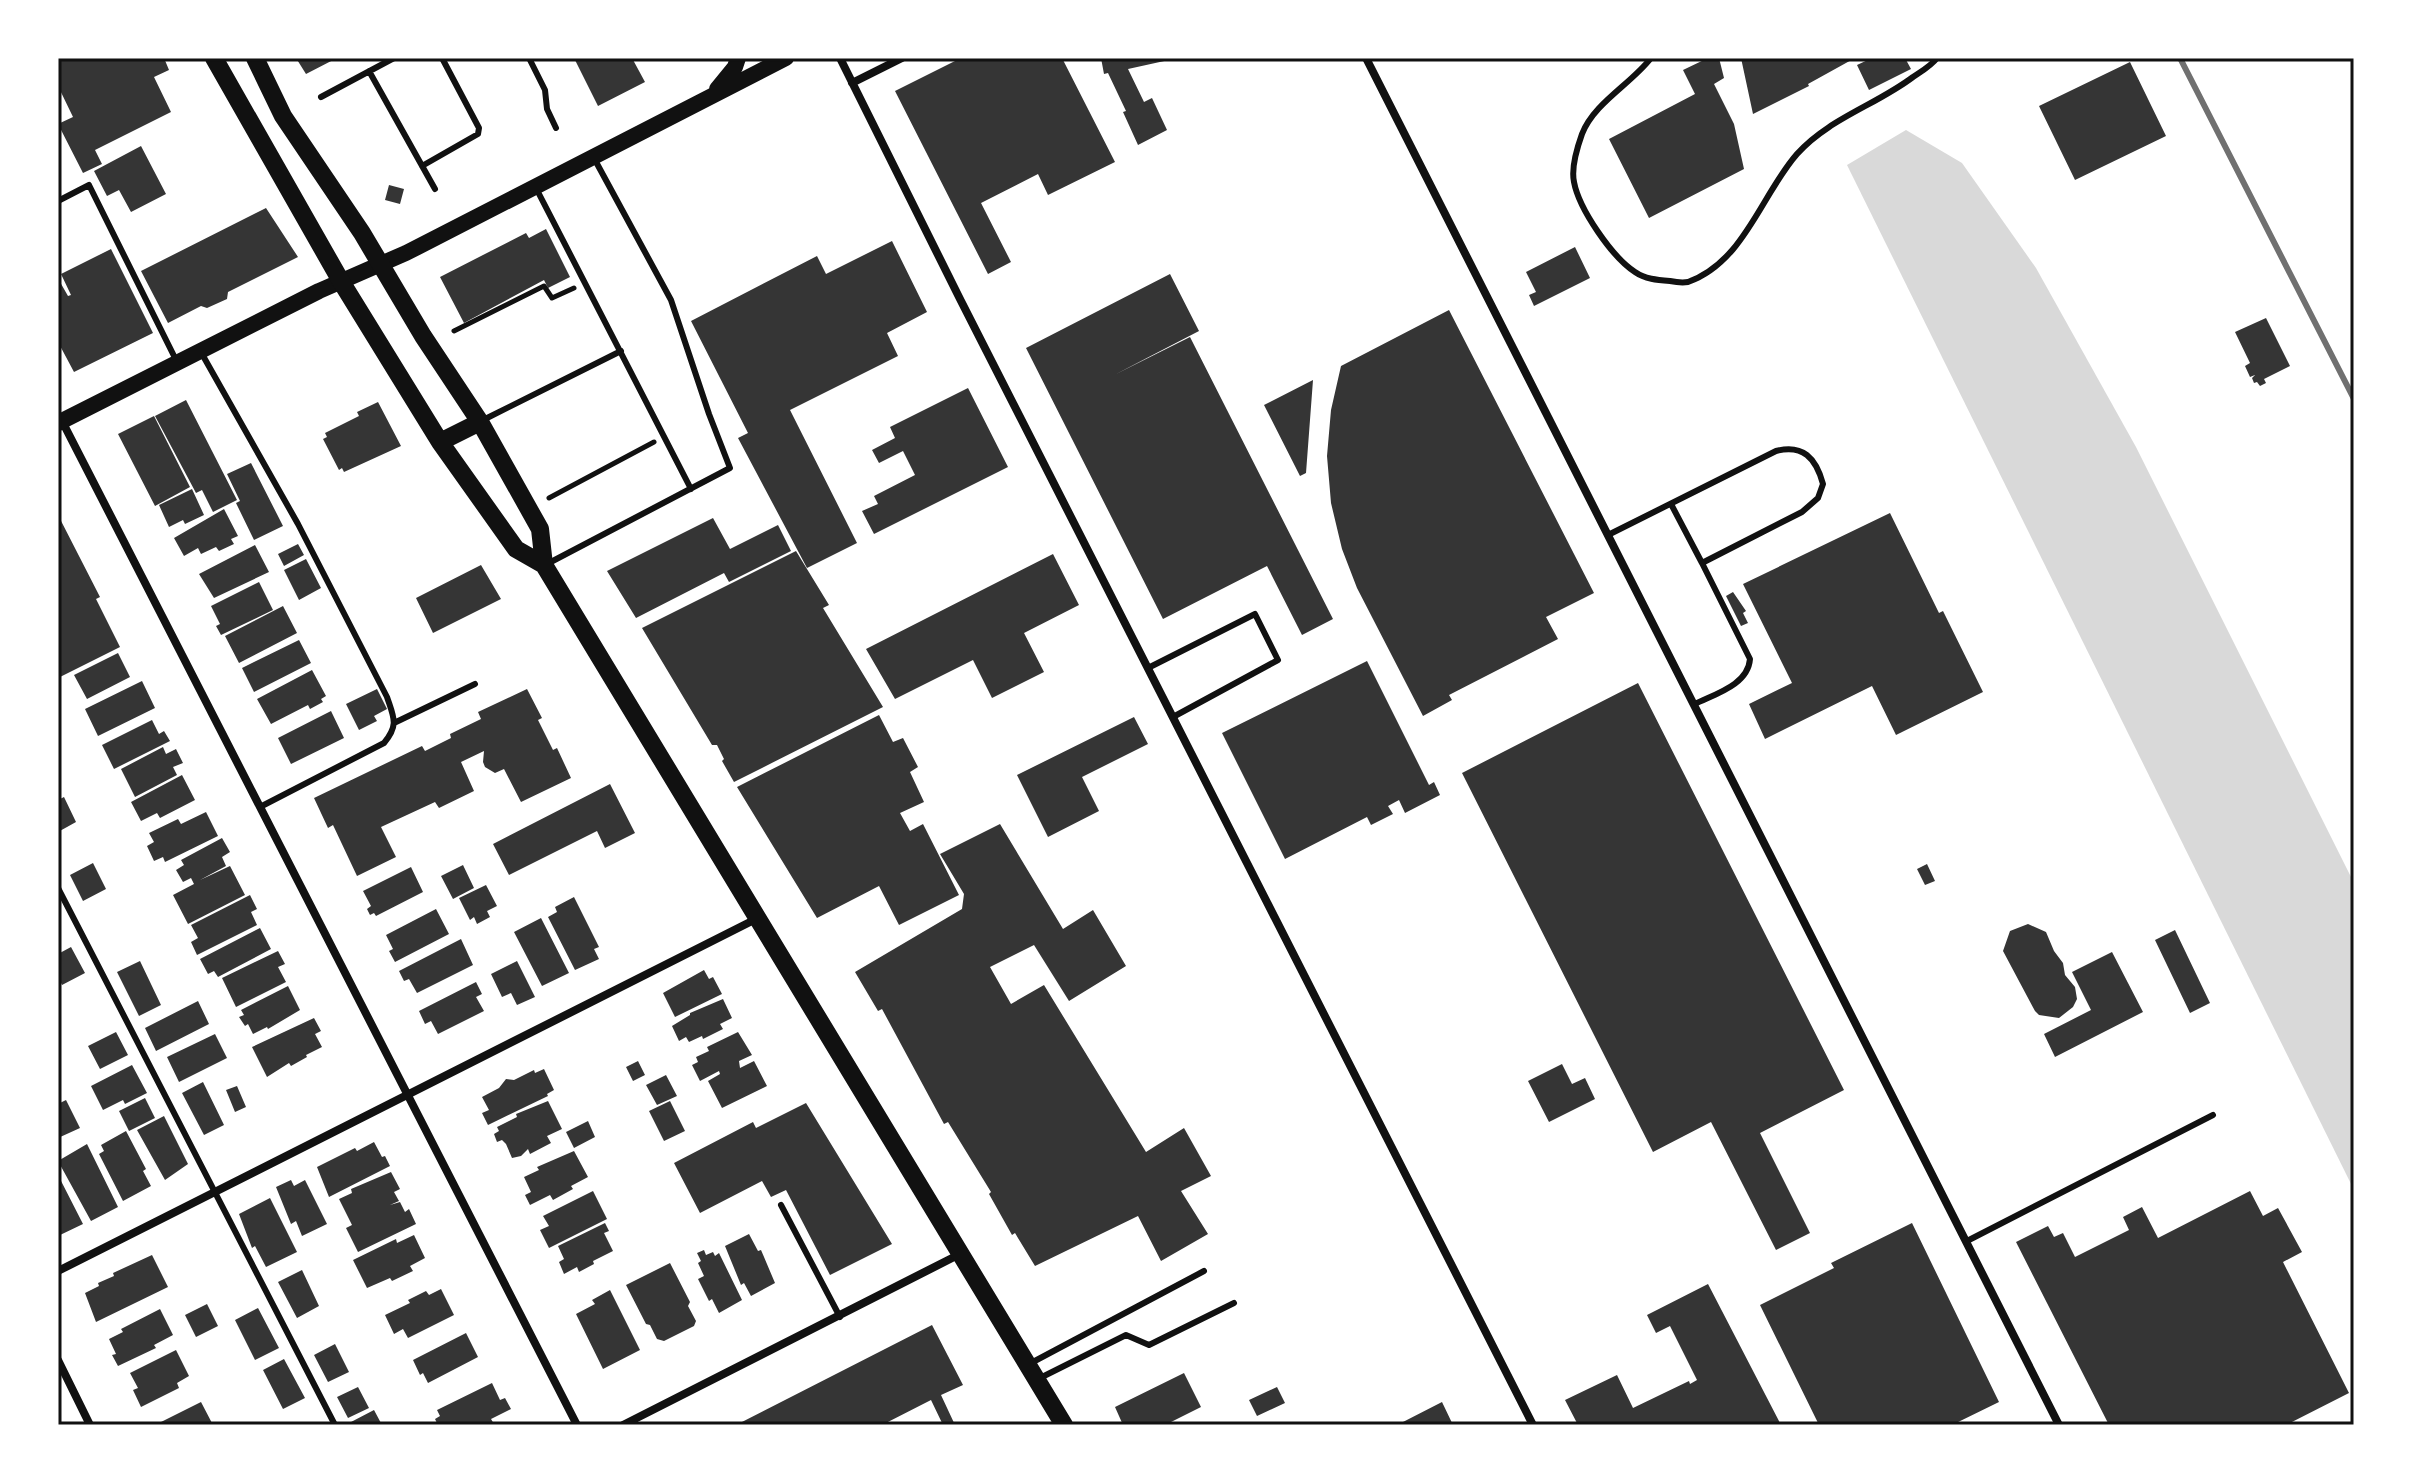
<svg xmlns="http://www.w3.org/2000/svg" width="2412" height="1483" viewBox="0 0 2412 1483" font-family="Jost,sans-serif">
	<rect width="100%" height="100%" fill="#fff"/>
	<path fill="#d9d9d9" d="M1906,130L1962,163L2036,268L2136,447L2354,883V1190L1847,165Z"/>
	<path fill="#353535" d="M58,58H164L169,70L154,77L171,112L95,150L102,164L83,173L58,124L73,117L58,86Z
		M296,58H337L306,74Z
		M574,58H632L645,82L598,106Z
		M961,58H1062L1115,162L1048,195L1038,174L981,203L1011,262L988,274L895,91Z
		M1101,58H1178L1128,69L1144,102L1152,98L1167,130L1138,145L1123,112L1126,111L1108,73L1104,74Z
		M1708,58H1719L1724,78L1714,84L1734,124L1744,169L1649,218L1609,139L1695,94L1683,70Z
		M1741,58H1855L1808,84L1809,86L1753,114Z
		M1872,58H1905L1911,69L1869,90L1857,65Z
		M2130,62L2166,136L2075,180L2039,106Z
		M141,146L166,194L131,212L119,190L107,196L94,171Z
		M389,185L404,189L400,204L385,200Z
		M266,208L298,257L228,292L227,299L207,308L201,306L168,323L141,271Z
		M546,229L570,277L548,288L544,280L464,323L440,277L526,233L529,238Z
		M892,241L927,312L887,333L898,356L790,410L857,543L807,568L738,438L748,433L691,321L817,256L826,274Z
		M1575,247L1590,278L1534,306L1529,295L1536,292L1526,272Z
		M111,249L153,333L74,372L58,342V283L60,282L68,296L71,295L61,274Z
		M1170,274L1199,331L1116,374L1190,337L1333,619L1302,635L1267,566L1163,619L1026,348Z
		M1449,310L1594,593L1546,617L1558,639L1449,695L1452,700L1423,716L1357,588L1342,549L1331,503L1327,456L1331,410L1341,366Z
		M2266,318L2290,366L2264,379L2266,383L2260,386L2257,382L2254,383L2252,378L2255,375L2250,377L2245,366L2250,363L2235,332Z
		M1313,380L1306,473L1300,476L1264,405Z
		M968,388L1008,467L874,534L862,511L878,504L874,496L915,475L903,451L879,463L872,450L895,438L890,427Z
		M186,400L237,500L213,512L202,490L196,493L155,416Z
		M378,402L401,446L344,472L342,468L339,470L323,439L327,437L325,433L359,416L357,412Z
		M154,416L190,487L155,506L118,434Z
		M251,463L283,526L254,540L236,503L240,501L227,474Z
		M192,489L204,515L185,524L183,520L169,527L159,505Z
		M224,509L238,536L231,539L234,544L219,551L216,547L201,554L198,548L184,556L174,538Z
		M1890,513L1939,613L1943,611L1983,692L1896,735L1872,686L1765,739L1749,704L1792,683L1743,584Z
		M58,515L100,597L96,599L120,647L58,678Z
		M713,518L730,549L778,525L791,551L729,582L724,573L636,618L607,571Z
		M298,544L304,555L284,566L278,554Z
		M255,545L269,572L214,598L199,574Z
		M796,551L829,605L823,608L883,707L734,782L722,761L724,759L717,745H712L642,628Z
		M1053,554L1079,605L1024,633L1044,672L992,698L973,660L895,699L866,649Z
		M306,559L321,588L299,600L284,570Z
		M481,565L501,599L433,633L416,598Z
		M259,582L273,610L221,635L216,626L220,624L211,606Z
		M1733,592L1746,611L1743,613L1748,623L1741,626L1726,596Z
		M283,606L297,633L239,663L225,636Z
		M299,640L311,663L254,692L242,668Z
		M118,653L130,677L87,699L74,675Z
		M1367,661L1429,785L1434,782L1440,795L1405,813L1399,800L1388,806L1393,814L1371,825L1367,817L1285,859L1222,733Z
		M312,670L326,696L321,699L323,702L310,709L308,705L271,724L257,699Z
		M142,681L155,708L98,736L85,709Z
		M1638,683L1844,1090L1760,1133L1810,1233L1776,1250L1711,1122L1653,1152L1462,773Z
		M377,689L387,709L374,716L377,721L359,730L346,704Z
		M527,689L542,718L538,720L553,750L557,748L571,778L521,802L504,769L495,773L485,767L483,762L484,751L461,762L474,791L439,808L435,802L381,827L396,857L357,876L333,825L328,828L314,798L422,746L425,751L451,738L450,734L481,719L478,712Z
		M331,711L344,738L291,764L278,738Z
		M879,715L893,742L903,738L918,767L910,772L924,802L900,813L910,831L923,824L959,895L899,925L879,886L817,918L737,787Z
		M1134,717L1148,744L1082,777L1099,811L1048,837L1017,775Z
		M152,720L159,734L164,731L170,741L114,769L102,745Z
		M163,747L166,754L176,749L183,763L173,767L177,775L135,797L121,769Z
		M182,775L195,800L160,818L157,813L141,821L131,802Z
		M610,784L635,833L605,848L597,831L509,875L493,844Z
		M64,797L76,822L58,832V800Z
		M206,812L218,836L165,862L163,857L154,861L147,846L154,842L149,833L178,819L181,824Z
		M1000,824L1063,929L1093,910L1126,966L1069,1001L1034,945L990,967L1011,1004L1044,985L1146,1152L1184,1128L1211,1176L1181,1191L1208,1234L1161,1261L1138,1216L1035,1266L1015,1233L1012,1235L989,1194L991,1192L948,1122L944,1124L882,1009L878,1011L855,972L962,909L964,894L940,854Z
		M222,838L230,852L222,857L226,866L200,880L230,866L245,895L188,924L173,895L194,884L191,878L183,882L176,870L184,865L181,860Z
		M93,863L106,889L83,901L70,875Z
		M1927,864L1935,881L1925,885L1917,869Z
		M463,865L474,888L453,899L441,876Z
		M411,867L423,892L376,916L374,913L370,915L367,909L371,906L363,891Z
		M486,885L497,906L487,911L490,917L477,924L474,917L470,920L459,898Z
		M250,895L257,909L251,912L257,925L197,955L191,942L198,938L191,925Z
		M574,897L599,947L594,949L599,959L575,970L548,917L557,912L555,907Z
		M436,909L449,934L395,962L389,951L393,949L386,935Z
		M541,918L569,973L542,986L514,932Z
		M2028,924L2046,932L2054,951L2063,963L2065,975L2075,987L2077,999L2073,1007L2059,1018L2039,1015L2035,1011L2003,951L2010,931Z
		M260,928L271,949L218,977L214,971L208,974L200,959Z
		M2175,930L2210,1003L2190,1013L2155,940Z
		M461,939L473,965L417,993L409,979L404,981L399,971Z
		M71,947L85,973L62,985L58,977V954Z
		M278,951L285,964L278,967L286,982L236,1007L222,978Z
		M2112,952L2143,1012L2055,1057L2044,1034L2091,1010L2072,972Z
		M140,961L161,1005L139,1016L117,972Z
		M517,961L535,997L517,1005L511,993L502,997L491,974Z
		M704,970L709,979L713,977L722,994L675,1017L663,993Z
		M476,982L482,994L476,997L484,1011L438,1034L431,1021L425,1024L419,1011Z
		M288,986L300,1010L268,1029L267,1027L253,1034L248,1024L245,1026L239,1017L244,1015L241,1010Z
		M723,999L732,1018L720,1024L723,1029L703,1039L702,1036L689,1042L686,1037L679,1041L672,1026L690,1015V1013Z
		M198,1001L209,1024L156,1051L145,1028Z
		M314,1018L321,1031L315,1034L322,1047L306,1055L307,1057L291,1066L289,1063L267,1077L252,1047Z
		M116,1032L128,1055L100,1069L88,1046Z
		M738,1032L752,1055L739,1061L740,1068L754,1061L767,1086L722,1108L708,1081L720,1074L719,1071L700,1081L692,1065L698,1062L696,1057L709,1051L707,1047Z
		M215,1034L227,1058L179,1082L167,1057Z
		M638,1061L645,1075L633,1081L626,1067Z
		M1562,1064L1572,1084L1585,1078L1595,1099L1549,1122L1528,1081Z
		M132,1065L147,1093L125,1104L123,1100L103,1110L91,1086Z
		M544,1069L554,1090L547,1094L548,1096L488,1125L482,1113L489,1110L482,1097L499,1088L506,1079L514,1080L534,1070L535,1073Z
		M666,1075L677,1096L657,1105L646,1085Z
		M203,1082L224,1125L204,1135L182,1093Z
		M237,1086L246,1107L235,1112L226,1090Z
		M145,1098L155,1118L129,1131L119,1111Z
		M66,1100L80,1128L58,1138V1104Z
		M548,1101L562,1129L547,1136L551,1143L530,1154L528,1149L521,1156L512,1158L506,1144L502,1140L497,1142L494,1134L499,1131L497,1127L517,1117L516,1114Z
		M670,1101L685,1131L664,1141L649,1111Z
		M806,1103L892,1244L830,1275L786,1190L771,1197L762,1181L700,1213L674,1163L753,1122L756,1128Z
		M164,1116L188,1164L165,1180L137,1130Z
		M588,1121L595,1137L574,1148L566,1132Z
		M126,1131L146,1169L143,1171L151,1186L123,1201L99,1154L104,1151L101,1145Z
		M374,1142L382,1157L385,1156L390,1166L329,1197L317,1167L355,1148L357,1151Z
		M87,1144L118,1207L91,1221L58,1161Z
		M574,1151L588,1177L571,1186L573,1189L553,1200L550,1195L530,1205L525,1195L531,1192L524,1177L539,1170L537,1167Z
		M391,1172L400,1189L394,1192L399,1201L390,1205L400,1202L405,1212L409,1209L416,1224L358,1252L346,1228L352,1225L339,1199L352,1193L351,1189Z
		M58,1175L83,1224L58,1236Z
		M291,1180L294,1186L305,1180L327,1224L302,1236L296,1221L291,1224L276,1187Z
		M593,1191L607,1219L549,1248L540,1230L549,1226L543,1216Z
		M2250,1191L2263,1216L2278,1208L2302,1252L2283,1262L2349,1393L2286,1425H2109L2016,1242L2048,1226L2054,1237L2063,1233L2075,1257L2129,1230L2123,1217L2142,1207L2158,1238Z
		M270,1198L297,1252L266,1267L255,1246L252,1248L239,1214Z
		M605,1223L609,1231L604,1233L613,1251L593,1261L594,1264L579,1272L577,1267L564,1274L559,1262L564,1259L558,1246Z
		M1912,1223L1999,1402L1952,1425H1819L1760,1305L1834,1268L1831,1263Z
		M749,1234L758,1251L761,1250L775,1283L751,1296L744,1283L741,1285L725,1246Z
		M414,1235L425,1258L410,1266L413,1271L392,1281L390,1278L367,1288L353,1260L396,1239L397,1243Z
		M704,1250L706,1255L713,1252L715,1256L719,1253L742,1300L719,1313L712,1299L709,1301L698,1279L704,1276L698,1263L701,1261L697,1253Z
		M152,1255L168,1287L96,1322L85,1293L99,1286L98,1283L114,1276L113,1273Z
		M670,1263L690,1302L688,1306L696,1321L694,1326L664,1341L657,1339L650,1325L646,1324L626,1285Z
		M302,1270L319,1306L297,1318L278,1282Z
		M1708,1284L1781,1425H1578L1565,1400L1617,1375L1633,1408L1689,1381L1690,1384L1697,1380L1670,1326L1656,1333L1647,1315Z
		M441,1289L454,1315L408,1338L403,1329L394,1334L385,1315L410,1303L408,1300L426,1291L429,1295Z
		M610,1290L640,1350L603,1369L576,1314L595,1304L592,1300Z
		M207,1304L218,1326L196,1337L185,1315Z
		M258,1308L279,1348L255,1360L235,1320Z
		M160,1309L173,1335L154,1345L156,1348L118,1366L112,1355L116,1354L109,1339L123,1332L121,1329Z
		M932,1325L963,1385L941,1395L955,1425H943L931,1400L882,1425H736Z
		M466,1333L478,1357L428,1383L423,1373L420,1375L413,1360Z
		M335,1344L349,1372L328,1382L314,1355Z
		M176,1350L189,1376L177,1383L179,1388L141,1407L133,1390L138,1388L130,1373Z
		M284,1359L305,1398L283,1409L263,1370Z
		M1184,1373L1201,1407L1165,1425H1123L1115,1407Z
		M492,1383L500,1400L505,1398L511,1409L491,1419L494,1424L438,1425L435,1419L440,1416L437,1410Z
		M358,1387L369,1408L348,1418L337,1397Z
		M1277,1387L1285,1403L1257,1416L1249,1400Z
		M201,1402L213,1425H155Z
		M1442,1402L1453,1425H1402L1401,1423Z
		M374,1410L382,1425H352L351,1422Z"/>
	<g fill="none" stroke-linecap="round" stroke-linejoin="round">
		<path stroke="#111" stroke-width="5" d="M454,331L544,286L552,298L574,288
			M549,498L654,442"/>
		<path stroke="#111" stroke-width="6" d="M529,58L545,90L547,109L556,128
			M1651,58C1631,84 1594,103 1582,134C1577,148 1571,168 1574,182C1579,209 1612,257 1635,272C1645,279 1657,280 1670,281C1675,282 1682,283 1688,282C1744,262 1761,195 1797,154C1828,119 1876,105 1913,77C1922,71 1931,66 1937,58
			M369,71L435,189
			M321,97L394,58
			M422,166L478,134L479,128L442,58
			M537,190L691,489
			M58,201L89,185L177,362
			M202,354L298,524L387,697C394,718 399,725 384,743L260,807
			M483,420L621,351
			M1608,535L1776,451C1803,444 1816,458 1823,484L1818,498L1802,512L1702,563L1671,504
			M547,564L730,468L709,414L671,300L595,160
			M1148,668L1255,614L1278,660L1173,717
			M1695,704C1715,694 1748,685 1750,659L1702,563
			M394,723L475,684
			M58,888L335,1425
			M781,1205L840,1317
			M1967,1241L2213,1115
			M1031,1363L1204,1271
			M1040,1378L1126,1335L1149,1345L1234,1303"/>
		<path stroke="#111" stroke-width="8" d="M840,58L960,299L1533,1425
			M1366,58L2059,1425
			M852,83L902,58
			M62,421L577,1425
			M58,1271L756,919
			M58,1360L90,1425
			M623,1425L960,1254"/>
		<path stroke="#111" stroke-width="16" d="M717,89L735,67L738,58
			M58,423L319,291L406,253L786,58"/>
		<path stroke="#111" stroke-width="18" d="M214,58L342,283L440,442L516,549L544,565
			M255,58L283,116L362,233L423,336L480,422L540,529L544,565L1064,1425
			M440,442L480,422"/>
		<path stroke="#707070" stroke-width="6" d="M2180,58L2354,399"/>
	</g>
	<rect width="2412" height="1483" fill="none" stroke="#ffffff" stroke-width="120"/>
	<rect x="60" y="60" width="2292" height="1363" fill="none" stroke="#111" stroke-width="3"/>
</svg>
